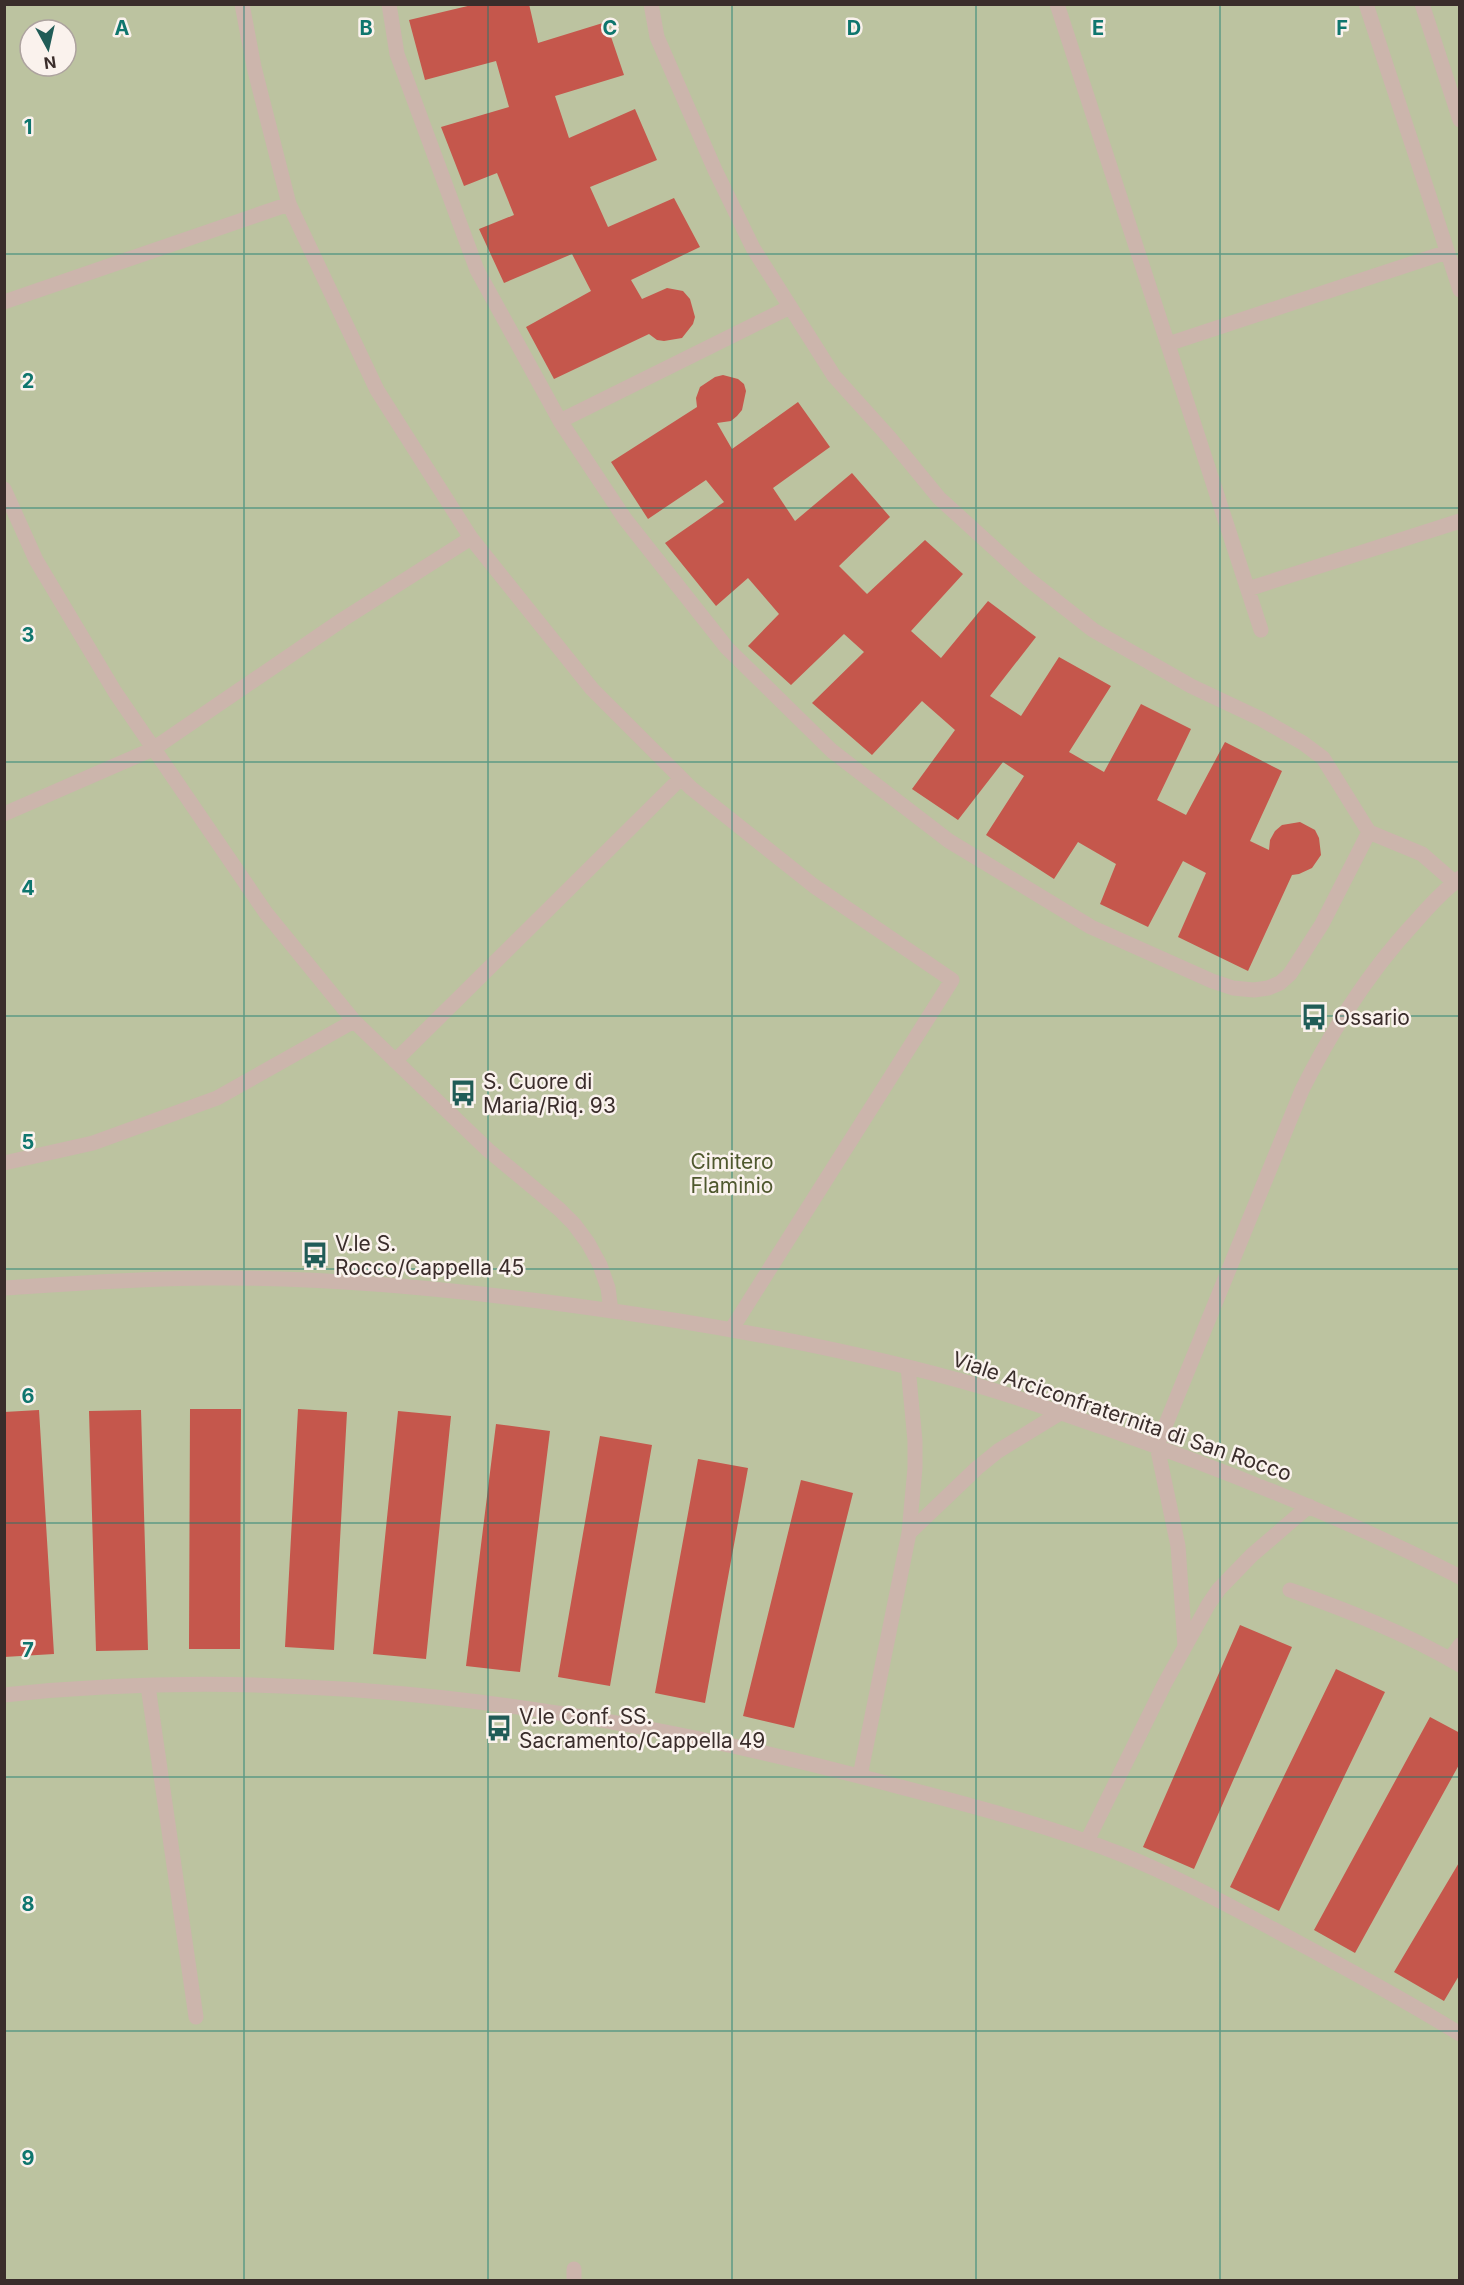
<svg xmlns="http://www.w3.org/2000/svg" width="1464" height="2285" viewBox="0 0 1464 2285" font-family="Inter,sans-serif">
	<rect width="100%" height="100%" fill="#f3e7e0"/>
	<path fill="#bcc3a0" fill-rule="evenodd" d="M5,5H1459V2280H5ZM30,30H66V66H30Z"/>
	<path fill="#c5574c" d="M476,4H529L538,43L606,22L624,75L555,96L569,138L635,109L657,160L590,187L608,227L674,198L700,247L631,280L642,299L667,288L683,291L690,299L695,317L693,324L682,338L664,341L657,340L649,334L554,379L526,327L591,291L572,254L504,283L479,229L514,215L497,173L464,186L441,127L509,107L496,61L425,80L409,20Z
		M723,375L738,379L744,384L746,391L742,410L737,416L731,421L717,423L732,449L798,402L830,447L773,488L795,521L852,473L890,517L839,566L867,594L925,540L963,574L911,631L941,658L988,601L1036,637L990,696L1021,716L1059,657L1111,686L1069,752L1104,772L1141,704L1191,729L1157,800L1186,815L1225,742L1282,771L1250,841L1269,850L1270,840L1275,831L1282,825L1300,822L1315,830L1319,838L1321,855L1312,868L1299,874L1292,875L1248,971L1178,937L1206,873L1183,861L1148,927L1100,904L1116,864L1078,842L1054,879L986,835L1024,776L1003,762L958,820L912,789L955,730L922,701L872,755L812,703L864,652L844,634L791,685L748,646L779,614L748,578L716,606L665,543L724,502L706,480L648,519L611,462L697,407L696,398L700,387L715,377Z
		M190,1409H241L240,1649H189Z
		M298,1409L347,1412L334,1650L285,1647Z
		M39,1410L54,1654L4,1657V1412Z
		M141,1410L148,1650L96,1651L89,1411Z
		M398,1411L451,1416L426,1659L373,1654Z
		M496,1424L550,1431L520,1672L466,1666Z
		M600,1436L652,1445L610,1686L558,1677Z
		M698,1459L748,1468L705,1703L655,1693Z
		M801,1480L853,1493L794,1728L743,1716Z
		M1240,1625L1292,1647L1194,1869L1143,1847Z
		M1336,1669L1385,1692L1279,1911L1230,1887Z
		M1430,1717L1460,1733V1763L1355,1953L1314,1930Z
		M1460,1861V1974L1444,2001L1394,1972Z"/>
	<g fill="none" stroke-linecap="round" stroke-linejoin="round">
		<path stroke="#ccb5ac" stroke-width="15" d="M242,4L254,67L289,204L377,390L471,538L592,689L691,788L814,886L952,980L731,1330
			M389,4L397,54L477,270L560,421L625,519L727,648L832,751L949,841L1091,927L1212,981L1233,988L1254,990L1268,988L1280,983L1290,974L1322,924L1369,832
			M651,4L657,37L715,170L753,248L834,376L889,437L939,498L1027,578L1093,630L1191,686L1261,719L1303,743L1323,758L1369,832L1422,854L1454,882
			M1057,4L1261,630
			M1366,4L1460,290
			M1422,4L1460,120
			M4,302L289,204
			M1168,344L1447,252
			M560,421L790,307
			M4,489L36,560L115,692L266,913L354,1021L488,1150L559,1209L574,1224L588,1243L600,1265L608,1288L611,1311
			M1248,589L1460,521
			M4,814L153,749L342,620L471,538
			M395,1061L681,778
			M4,1163L93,1143L217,1098L354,1021
			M4,1288C72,1284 140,1278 208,1278C331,1277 454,1289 577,1306C704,1323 830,1345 954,1379C1005,1392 1055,1411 1105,1428C1227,1471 1345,1518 1460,1577
			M909,1533L977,1468L998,1451L1060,1413
			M1290,1590C1349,1611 1405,1633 1460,1665
			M1185,1646L1178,1546L1157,1446L1302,1090C1333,1028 1369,971 1417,920C1430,905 1444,890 1460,878
			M1450,1659L1460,1645
			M148,1686L196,2017
			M4,1695C296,1663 592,1706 874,1780C958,1802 1042,1823 1123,1855C1175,1876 1224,1903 1273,1929C1336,1963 1399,1996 1460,2034
			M860,1776L909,1533L915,1468V1441L908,1367
			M1087,1841L1165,1683L1208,1605L1219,1589L1252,1555L1309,1506
			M574,2269V2280"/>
	</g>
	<path fill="none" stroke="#0f766e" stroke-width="1.5" stroke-opacity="0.55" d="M244,4V2280M488,4V2280M732,4V2280M976,4V2280M1220,4V2280M4,254H1460M4,508H1460M4,762H1460M4,1016H1460M4,1269H1460M4,1523H1460M4,1777H1460M4,2031H1460"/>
	<defs>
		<g id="bus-bare" transform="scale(2.07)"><path d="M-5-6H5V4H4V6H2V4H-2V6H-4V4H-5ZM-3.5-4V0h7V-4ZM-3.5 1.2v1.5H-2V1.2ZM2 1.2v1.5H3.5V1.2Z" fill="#205c57" stroke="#faf2ed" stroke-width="2.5" paint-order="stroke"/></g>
	</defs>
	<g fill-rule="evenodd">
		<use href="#bus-bare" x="1314" y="1017"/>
		<use href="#bus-bare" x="463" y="1093"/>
		<use href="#bus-bare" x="315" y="1255"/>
		<use href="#bus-bare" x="499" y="1728"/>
	</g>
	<g text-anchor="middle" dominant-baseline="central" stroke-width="5" stroke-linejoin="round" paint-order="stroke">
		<g font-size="21" fill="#3a2d2b" stroke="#faf2ed" text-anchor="start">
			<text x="1334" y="1017">Ossario</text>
			<text x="483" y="1081">S. Cuore di<tspan x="483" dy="24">Maria/Riq. 93</tspan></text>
			<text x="335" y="1243">V.le S.<tspan x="335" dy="24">Rocco/Cappella 45</tspan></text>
			<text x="519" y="1716">V.le Conf. SS.<tspan x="519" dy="24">Sacramento/Cappella 49</tspan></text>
		</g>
		<g font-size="21" fill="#4f582e" stroke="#faf2ed">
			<text x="732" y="1161">Cimitero<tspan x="732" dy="24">Flaminio</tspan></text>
		</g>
		<g font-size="21" fill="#3a2d2b" stroke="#faf2ed">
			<text transform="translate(1122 1416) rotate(19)">Viale Arciconfraternita di San Rocco</text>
		</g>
	</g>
	<g font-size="20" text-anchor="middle" font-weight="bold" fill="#0f766e" stroke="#faf2ed" stroke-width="5" stroke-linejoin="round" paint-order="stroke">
		<text x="122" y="35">A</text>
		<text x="366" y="35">B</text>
		<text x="610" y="35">C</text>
		<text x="854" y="35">D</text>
		<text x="1098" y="35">E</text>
		<text x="1342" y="35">F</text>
		<text x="28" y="134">1</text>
		<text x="28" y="388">2</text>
		<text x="28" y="642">3</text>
		<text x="28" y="895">4</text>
		<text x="28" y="1149">5</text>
		<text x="28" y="1403">6</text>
		<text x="28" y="1657">7</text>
		<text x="28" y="1911">8</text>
		<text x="28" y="2165">9</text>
	</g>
	<rect width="1464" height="2285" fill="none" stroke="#3a2d2b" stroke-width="12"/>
	<g transform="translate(48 48) rotate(172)"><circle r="28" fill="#faf2ed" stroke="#ada39f" stroke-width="1.5"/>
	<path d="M0-4.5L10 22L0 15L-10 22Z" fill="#205c57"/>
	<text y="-9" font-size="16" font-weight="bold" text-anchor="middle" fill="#3a2d2b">N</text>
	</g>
</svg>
